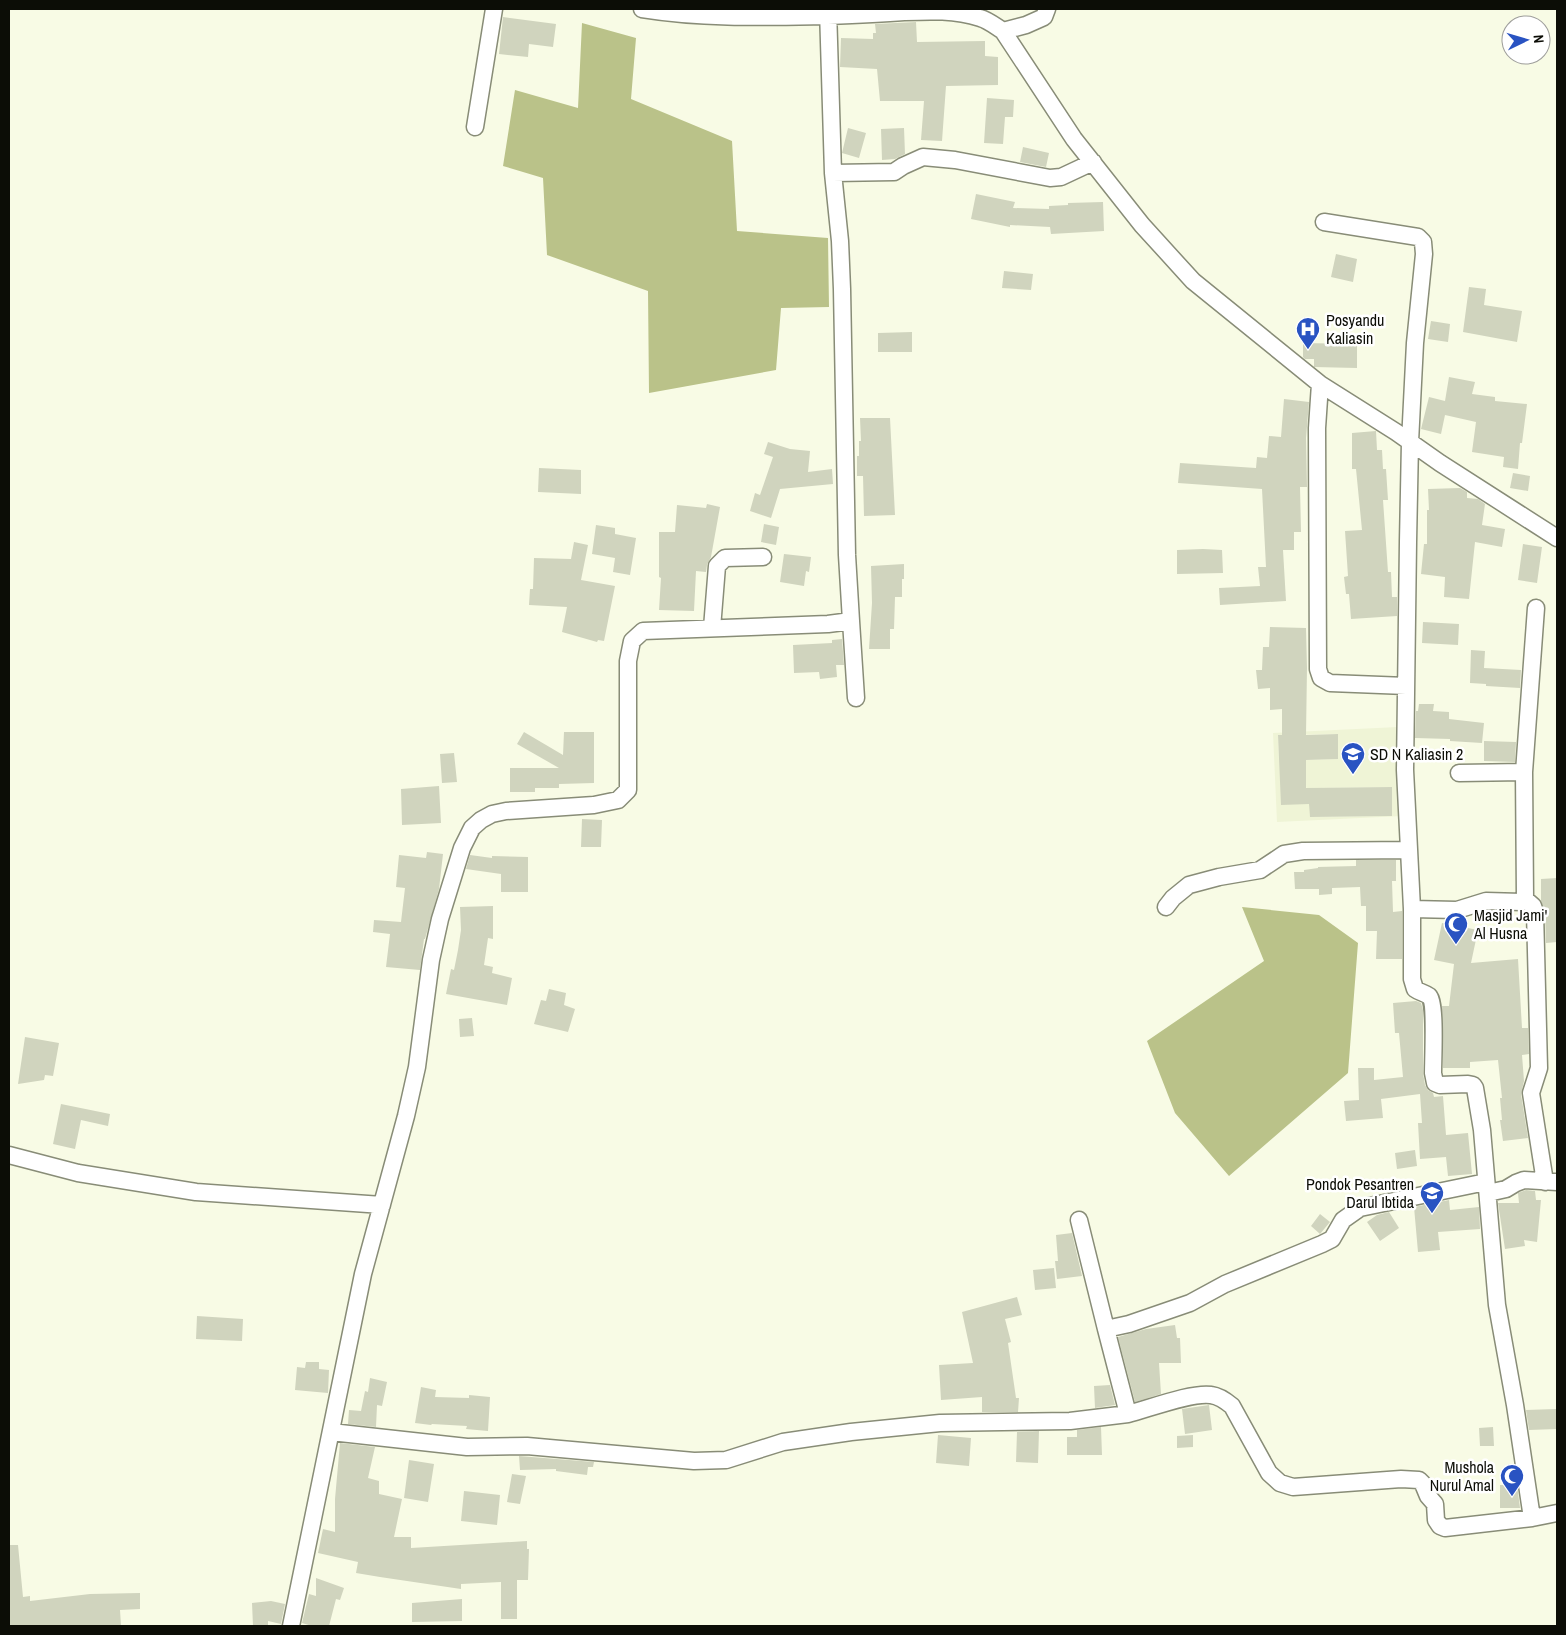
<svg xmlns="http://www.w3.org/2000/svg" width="1566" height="1635" viewBox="0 0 1566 1635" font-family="'Archivo Narrow',sans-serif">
	<rect width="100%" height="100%" fill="#f8fbe5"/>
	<path fill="#eff4d6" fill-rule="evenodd" d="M1398,727L1402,816L1277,822L1273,733ZM1337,734L1338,759L1279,761L1278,735ZM1305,763L1307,804L1280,764ZM1391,787L1392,816L1310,817L1309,788Z"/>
	<path fill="#bac289" d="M582,23L636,38L631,99L732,141L737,231L828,238L829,307L781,308L776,370L649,393L648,291L547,255L543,178L503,166L515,90L578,108Z
		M1242,907L1319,915L1358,943L1348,1073L1229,1176L1175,1113L1147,1041L1264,961Z"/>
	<path fill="#d0d4be" d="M503,17L556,24L553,47L529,44L528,57L499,54Z
		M916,22L917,42L985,41V56L998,57V85L946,86L942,141L921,140L924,101H880L877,69L840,67L841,38L873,39V33H876L875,24Z
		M987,98L1014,100L1013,117H1005L1003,144L984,143Z
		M848,128L866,133L859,158L842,153Z
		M904,128L905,154L895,159L882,160L881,129Z
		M1023,147L1049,153L1046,167L1020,162Z
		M976,194L1015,202L1013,208L1049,209V206L1068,205V203L1103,202L1104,231L1051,234L1050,227L1010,225V227L971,219Z
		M1336,254L1357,259L1353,282L1331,277Z
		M1004,271L1033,274L1031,290L1002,288Z
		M1469,287L1486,289L1484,305L1522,311L1517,342L1463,332Z
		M1431,321L1450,324L1448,342L1428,339Z
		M912,332V352H878V333Z
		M1303,343L1357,344V368L1314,367V359H1305L1303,357Z
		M1449,377L1475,382L1472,394L1495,397V401L1527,404L1522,443H1520L1518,469L1503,467L1504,457L1472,452L1476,422L1445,415L1441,434L1421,429L1429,397L1445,401Z
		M1284,399L1309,402L1306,438L1307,487H1300L1301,532H1294V550H1283L1286,601L1220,605L1219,588L1260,586L1258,567H1266L1262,489L1178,483L1180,463L1256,468L1257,457L1267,458L1269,436L1281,437Z
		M860,418H890L895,515L864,516L863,476H857V456H859V441H861Z
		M1376,431L1377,450H1382L1383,469H1386L1388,500H1383L1388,572H1391L1392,597H1397V616L1351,619L1349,594H1346L1344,577L1348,576L1345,531L1362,530L1356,469H1352V433Z
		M768,442L790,449L810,451L808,472L832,469L833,484L780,489L771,518L750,511L755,493L760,495L773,457L764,454Z
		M539,468L581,470V494L538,492Z
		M1513,473L1530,476L1528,491L1510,488Z
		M1460,488L1467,492V498L1478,499L1485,504L1482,525L1505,529L1502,547L1475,542L1469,599L1444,597L1445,577L1421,574L1424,544H1427V510H1429L1428,489Z
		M707,504L720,507L711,557L707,565L706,572L696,571L694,611L659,610L661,578L659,577V532H675L677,505L706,508Z
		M764,524L779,527L776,545L761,542Z
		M596,525L615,528V534L636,538L630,575L613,572L615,558L592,554Z
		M574,542L588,545L581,580L615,586L604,641L598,640L597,642L562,632L567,607L529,605L530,589H533L534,558L571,559Z
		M1523,544L1542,547L1537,583L1518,580Z
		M1203,549L1222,550L1223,573L1177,574V550Z
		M784,554L811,557L809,572L806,571L804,586L780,582Z
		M904,564V579H902V597H895L894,629H890V649H869L872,603L871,566Z
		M1423,622L1459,624L1458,645L1422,643Z
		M1270,627L1306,628L1307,668L1306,735L1338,734V759L1306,760V788L1392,787V816L1310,817L1309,804L1281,805L1278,735H1282V709L1270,710V688L1258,689L1256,670H1262L1263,647H1269Z
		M842,639L844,665H836L837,677L820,679L819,672L794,673L793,645L832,643V640Z
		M1471,650L1485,651L1484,668L1521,670L1520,688L1486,686V684L1470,683Z
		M1419,704H1434L1433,711L1449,712V719L1484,723L1482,743L1450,741V739L1415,738L1416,711H1418Z
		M524,732L563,755L564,732H594V783L559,784V788H535V792H510V768H559L517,744Z
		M1484,741L1516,742L1515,762L1484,761Z
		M454,753L457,782L442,783L440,754Z
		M439,786L441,823L402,825L401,789Z
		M582,819L602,820L601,847H581Z
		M427,852L443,854L439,889L425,939H424L420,970L386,967L390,934L373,932L374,920L401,922L405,888L396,887L399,855L426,858Z
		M470,855L492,858V856L528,857V892H501V874L466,869Z
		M1356,860H1396V881H1392L1393,912L1402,911V959H1376L1377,931H1366V906H1361L1360,887L1332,888V894L1319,895V889H1295L1294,872H1304V870L1318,868V867L1356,866Z
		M1557,878V942L1546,943L1545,912L1541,901V879Z
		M493,906V939L488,938L484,965L493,967L492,973L512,978L507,1005L446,994L451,969L454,970L458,950L461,930L460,907Z
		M1442,923L1478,930L1471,963L1518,959L1522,1028H1528L1529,1054L1522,1055L1524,1081L1521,1094L1528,1138L1503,1141L1500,1120H1502L1500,1098H1502L1498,1060L1470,1062V1068H1443L1442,1006H1449L1454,964L1434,960Z
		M549,989L566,993L564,1005L575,1009L568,1032L534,1024L541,1000L546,1001Z
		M1416,1001L1421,1003L1423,1010V1073L1425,1085L1428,1090L1433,1093L1434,1097L1443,1096L1446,1135L1468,1133L1472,1174L1448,1176L1446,1157L1420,1159L1418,1123H1422L1420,1094L1381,1099L1383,1118L1346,1121L1344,1101L1359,1100L1358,1068H1374V1080L1403,1077L1399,1033H1395L1393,1003Z
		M472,1018L474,1036L460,1037L459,1019Z
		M25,1037L59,1043L53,1076L45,1075L44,1080L18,1084Z
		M61,1104L110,1114L108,1126L81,1120L75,1149L53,1144Z
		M1415,1150L1417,1166L1397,1169L1395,1153Z
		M1526,1190L1535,1191L1536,1200H1541L1537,1242L1524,1240L1525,1246L1505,1249L1498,1203H1519L1518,1193Z
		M1449,1200L1450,1210L1479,1207L1480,1229L1438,1232L1440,1250L1418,1252L1414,1207Z
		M1389,1212L1399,1228L1380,1241L1367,1222L1377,1215Z
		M1320,1214L1330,1222L1320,1234L1311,1226Z
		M1072,1233L1082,1276L1057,1279L1055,1261H1058L1056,1235Z
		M1054,1268L1056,1288L1035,1290L1033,1270Z
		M1017,1297L1022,1315L1005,1319L1011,1342L1008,1343L1016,1398H1019L1018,1412H982V1397L941,1400L939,1365L973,1363L962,1312Z
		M197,1316L243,1319L242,1341L196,1339Z
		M1175,1325L1177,1338H1180L1181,1363H1159L1161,1394L1135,1402L1118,1337L1146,1329Z
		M306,1362H319V1369L329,1370L328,1393L295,1390L297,1367L305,1368Z
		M370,1378L387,1382L382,1406L377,1405L376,1427L348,1424L349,1410L361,1411L365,1391L368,1392Z
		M1110,1385L1115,1405L1095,1408L1094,1386Z
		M421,1387L436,1390L435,1397L469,1398V1395L490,1397L488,1431L466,1429L467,1426L432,1424L431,1425L415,1423Z
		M1209,1405L1212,1430L1185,1434L1182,1409Z
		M1556,1409L1557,1429L1529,1430L1526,1410Z
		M1101,1427L1102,1455H1067V1437H1077V1430Z
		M1493,1427L1494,1446H1480L1479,1428Z
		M1039,1431L1038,1463L1016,1462L1017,1432Z
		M938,1435L971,1438L969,1466L936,1463Z
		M1193,1435V1447L1177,1448V1436Z
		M340,1443L375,1447L368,1478L379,1481V1494L402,1499L394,1537H411V1548L527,1541V1549H529L528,1580H517V1619H501V1582L461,1584V1589L380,1577L356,1573L358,1562L318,1553L323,1529L335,1532V1499Z
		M519,1456L594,1462L593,1467H588L587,1475L556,1471V1469L520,1470Z
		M409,1460L434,1464L428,1502L404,1498Z
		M512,1474L526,1476L520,1504L507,1502Z
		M1500,1485H1517L1520,1508H1500Z
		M464,1491L500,1495L497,1525L461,1521Z
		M9,1545H18L23,1597L30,1596V1601L90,1594L140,1593V1609L120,1610L121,1626H9Z
		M316,1578L344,1588L340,1600L336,1599L329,1626H312L302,1623L309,1594L316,1596Z
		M462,1599V1621L412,1622V1603Z
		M271,1601L285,1604L281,1624L268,1621V1626H253L252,1603Z"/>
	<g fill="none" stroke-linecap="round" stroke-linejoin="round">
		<g stroke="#888c77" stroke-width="19">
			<path id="street" d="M642,9C704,19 766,17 828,16C854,15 879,14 904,12C930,11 955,10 980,18C988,20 995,26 1003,31L1074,139L1142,225L1193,281L1320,384L1396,432L1440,463L1557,538
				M1003,31L1026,25L1044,17L1047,9
				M475,127L494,9
				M833,173L894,172L903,166L923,157L955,160L1050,178L1061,177L1093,162
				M1324,222L1418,237L1423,242L1424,254L1415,343L1410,442L1408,542L1405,770L1412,909V979L1415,989C1419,992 1425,993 1429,996C1436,1002 1433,1061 1433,1073L1435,1083L1440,1085L1468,1084L1473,1085L1475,1088L1482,1130L1497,1305L1515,1405L1532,1518L1557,1513
				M1320,384L1317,428L1318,669L1321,678L1330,683L1406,686
				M851,621L856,698
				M712,628L717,566L725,558L763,557
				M1459,773L1524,772
				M1525,899L1533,906L1535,912L1539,1068L1531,1093L1545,1182
				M1166,907L1173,898L1189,885L1219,877L1260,870L1284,854L1303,851L1408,850
				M1412,909L1457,910L1486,901L1522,902L1525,899L1524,772L1536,608
				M9,1155L78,1173L196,1192L382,1205
				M1488,1193L1506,1189L1516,1183L1524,1180L1557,1182
				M1079,1220L1106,1329
				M1128,1414C1148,1409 1192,1392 1211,1395C1219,1396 1226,1401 1232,1406L1269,1473L1280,1483L1293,1487L1401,1479L1419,1480L1423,1484L1428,1496L1435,1504L1436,1520L1440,1526L1445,1528L1532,1518
				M331,1432L467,1447L527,1446L694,1461L726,1460L783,1442L851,1432L940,1423L1070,1421L1128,1414L1106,1329L1129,1324L1190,1303L1225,1284L1322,1244L1332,1239L1343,1220L1360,1208L1486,1182
				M291,1626L363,1274L406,1116L417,1067L431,960L440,919L462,848L472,828L481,820L492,814L506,811L594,805L618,800L628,790V661L632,641L643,631L828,624L851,621L847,555L842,289L840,241L833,173L828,9"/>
		</g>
		<use href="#street" stroke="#fff" stroke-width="16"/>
	</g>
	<defs>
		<g id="hospital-pin" transform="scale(1.25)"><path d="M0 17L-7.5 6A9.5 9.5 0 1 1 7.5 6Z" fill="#2953c2" stroke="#fff"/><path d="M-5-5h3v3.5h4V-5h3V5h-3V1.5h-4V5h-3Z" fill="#fff"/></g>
		<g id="school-pin" transform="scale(1.25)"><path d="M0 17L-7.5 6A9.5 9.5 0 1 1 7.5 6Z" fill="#2953c2" stroke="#fff"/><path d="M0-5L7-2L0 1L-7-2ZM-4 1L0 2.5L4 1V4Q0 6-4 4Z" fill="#fff"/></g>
		<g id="mosque-pin" transform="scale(1.25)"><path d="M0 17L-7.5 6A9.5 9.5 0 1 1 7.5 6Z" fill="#2953c2" stroke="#fff"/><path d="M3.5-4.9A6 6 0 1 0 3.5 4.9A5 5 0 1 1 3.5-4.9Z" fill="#fff"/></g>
	</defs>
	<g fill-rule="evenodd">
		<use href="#hospital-pin" x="1308" y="329"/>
		<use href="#school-pin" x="1353" y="754"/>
		<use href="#mosque-pin" x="1456" y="924"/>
		<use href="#school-pin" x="1432" y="1193"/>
		<use href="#mosque-pin" x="1512" y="1476"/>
	</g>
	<g text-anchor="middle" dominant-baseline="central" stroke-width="5" stroke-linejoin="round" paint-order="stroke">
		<g font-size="16" fill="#0c0d06" stroke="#fff" text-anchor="start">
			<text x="1326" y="320">Posyandu<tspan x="1326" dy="18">Kaliasin</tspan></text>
			<text x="1370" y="754">SD N Kaliasin 2</text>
			<text x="1474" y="915">Masjid Jami'<tspan x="1474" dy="18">Al Husna</tspan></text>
			<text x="1414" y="1184" text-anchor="end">Pondok Pesantren<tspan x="1414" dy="18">Darul Ibtida</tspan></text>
			<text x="1494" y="1467" text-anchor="end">Mushola<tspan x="1494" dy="18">Nurul Amal</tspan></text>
		</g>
	</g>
	<rect width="1566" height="1635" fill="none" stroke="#0c0d06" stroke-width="20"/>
	<g transform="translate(1526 40) rotate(85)"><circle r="24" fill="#ffffff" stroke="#9e9e9b"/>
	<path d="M0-4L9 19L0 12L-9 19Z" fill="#2953c2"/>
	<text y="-8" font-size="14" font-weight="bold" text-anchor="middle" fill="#0c0d06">N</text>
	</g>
</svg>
